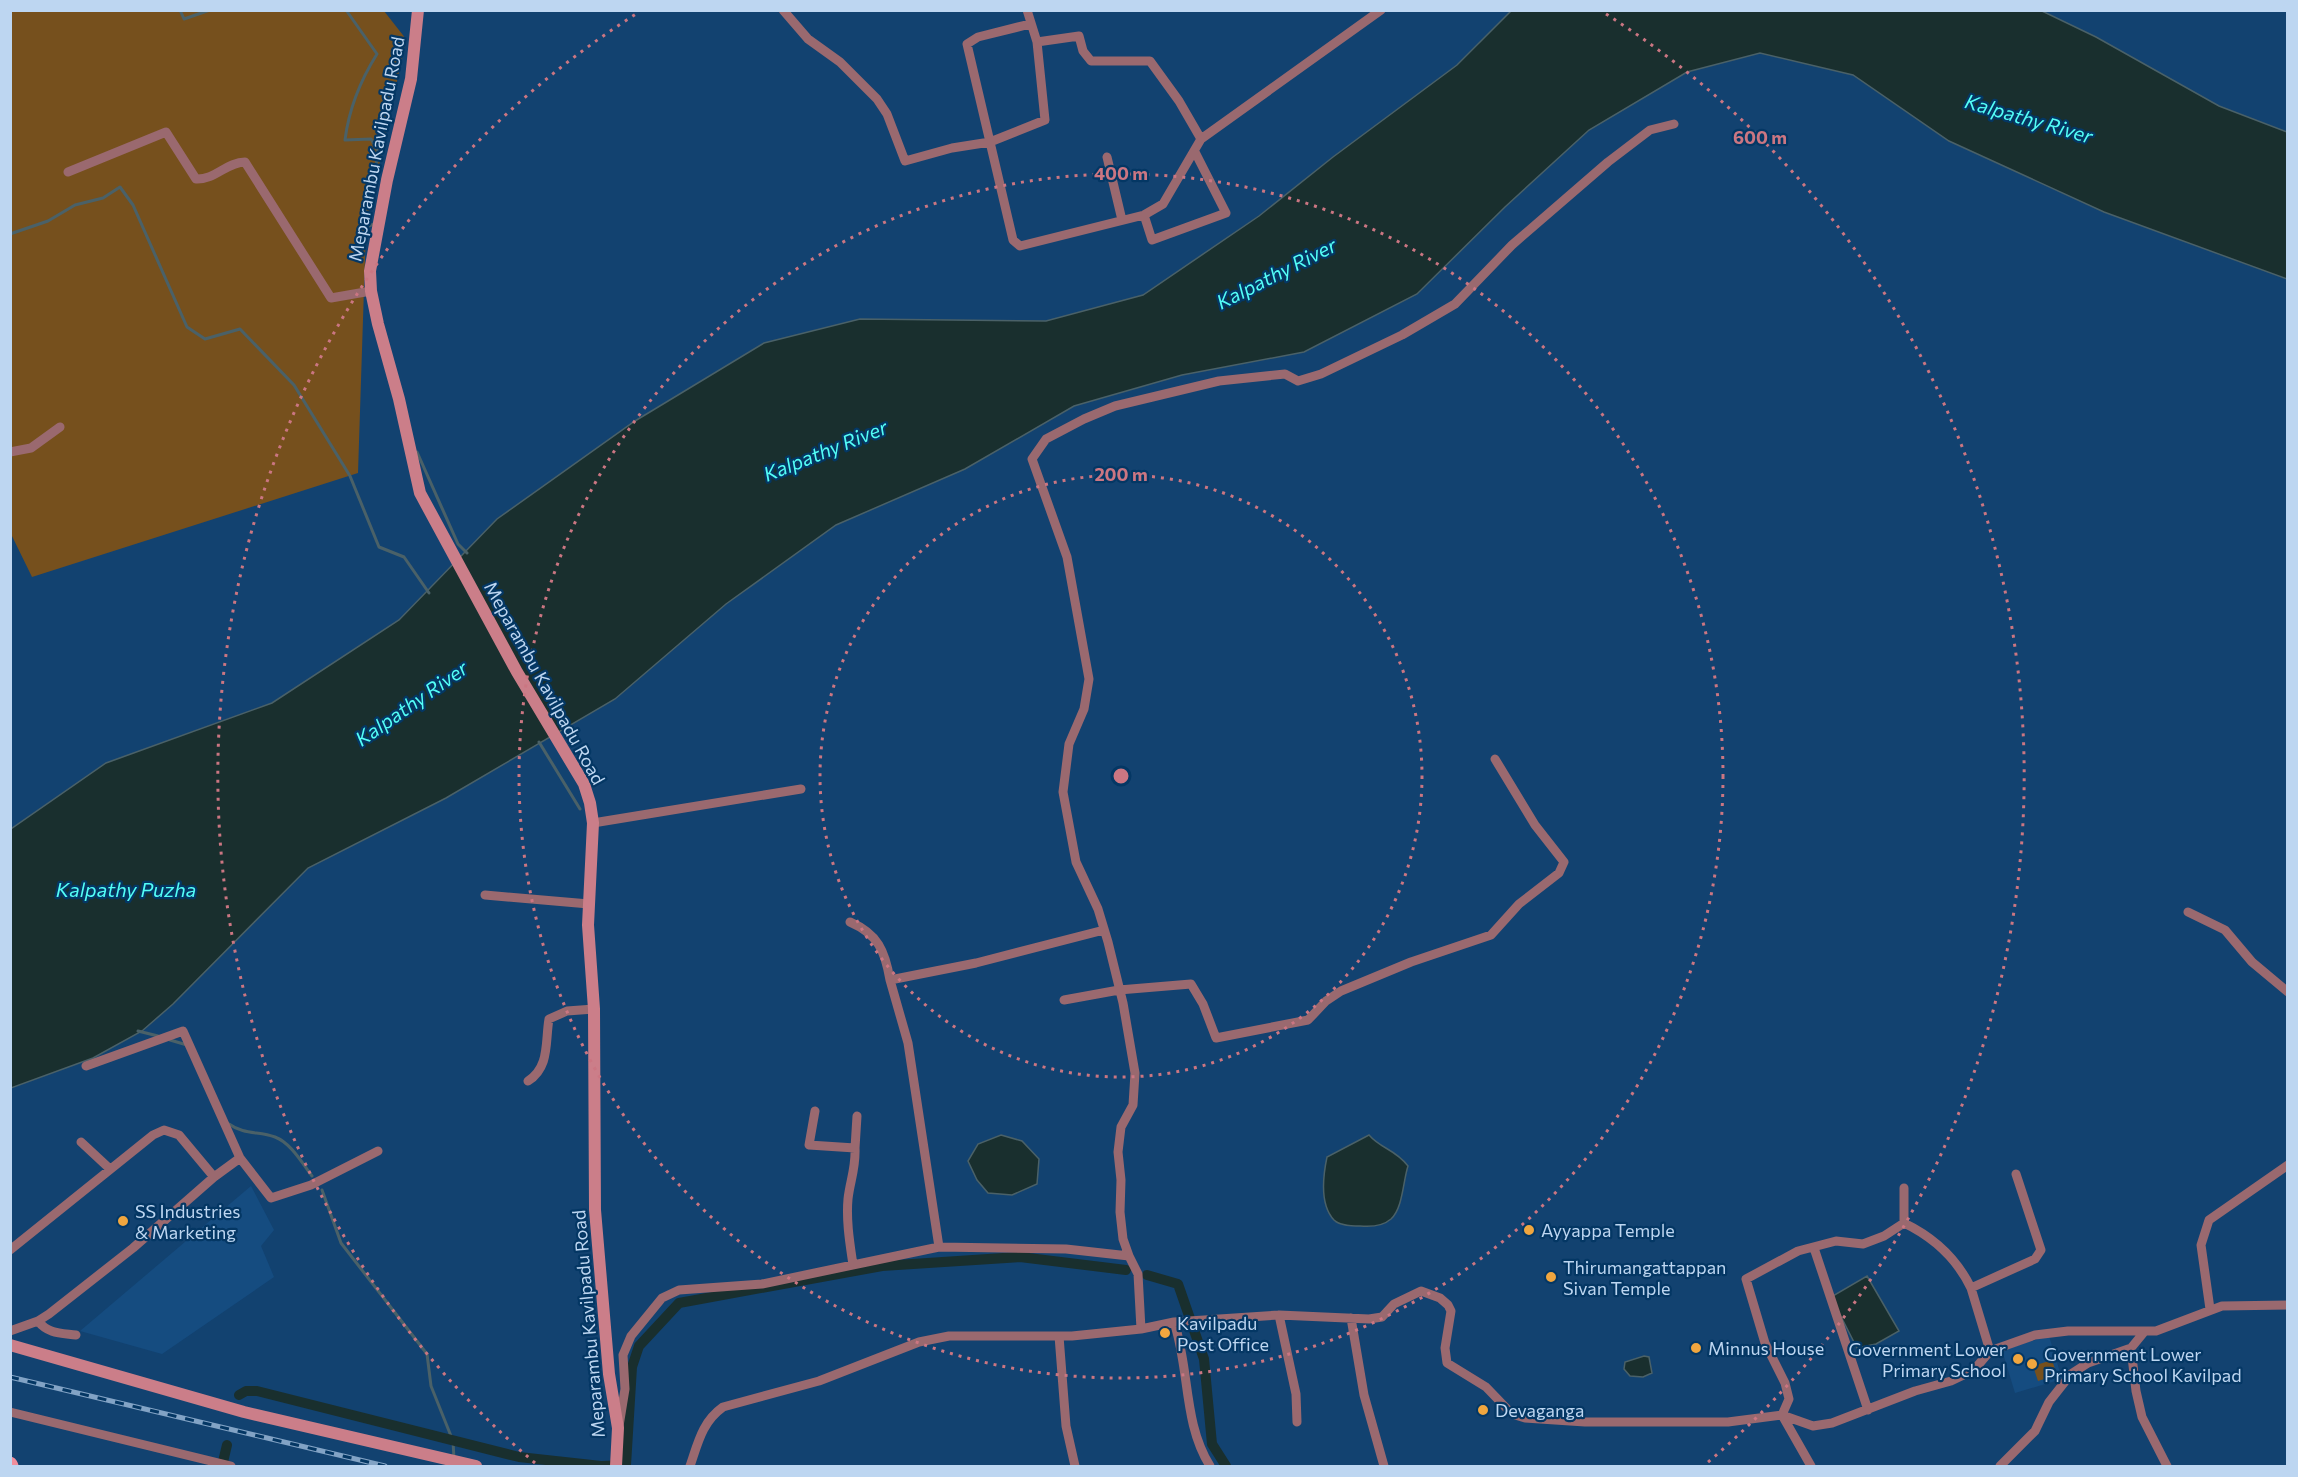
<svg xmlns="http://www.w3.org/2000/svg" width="2298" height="1477" viewBox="0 0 2298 1477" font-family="Commissioner,sans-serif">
	<rect width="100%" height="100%" fill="#124270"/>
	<path fill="#154c80" d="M251,1186L274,1230L261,1246L274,1277L162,1354L80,1331Z
		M2049,1336L2062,1379L2015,1393L2002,1350Z"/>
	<path fill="#76501d" d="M11,11H384L406,39L366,227L358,473L32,577L11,534Z
		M2052,1360L2057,1375L2038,1381L2033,1366Z"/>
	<path fill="#192f2e" stroke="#4a6168" stroke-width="1.5" d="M1511,11H2042L2096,37L2219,106L2287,132V279L2104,212L1949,141L1853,75L1760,53L1687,72L1589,130L1505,207L1417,294L1304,352L1182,375L1074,406L965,469L836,525L726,604L615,699L446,798L308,868L173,1004L142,1031L93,1058L11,1088V829L106,763L272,703L399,620L497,519L635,421L764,343L860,319L1046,321L1143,295L1259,216L1333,157L1457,65Z
		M1001,1135L1022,1141L1039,1159L1037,1184L1012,1195L988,1193L977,1180L968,1161L978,1144Z
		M1369,1135C1381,1149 1395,1149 1408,1166C1403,1181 1403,1208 1391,1219C1383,1226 1371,1227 1360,1226C1352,1226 1340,1226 1334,1220C1319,1204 1323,1176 1327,1157Z
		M1867,1276L1899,1331L1876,1344L1857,1348L1831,1297Z
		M1644,1356L1649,1357L1652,1373L1643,1377L1630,1376L1624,1369L1625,1362Z"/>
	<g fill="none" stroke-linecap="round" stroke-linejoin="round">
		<path stroke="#4a6168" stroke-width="3" d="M180,10L184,19L210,10
			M346,10L377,54C360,81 349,108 345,140L371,139L379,153L365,207L366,227L374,224
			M10,234L48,221L75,205L103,198L120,187L133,205L187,327L205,339L240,329L294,385L350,476L379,547L404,557L429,593
			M417,452L458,544L467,553
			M539,742L580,809
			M138,1031L158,1036
			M170,1040L187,1045
			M229,1124C244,1135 259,1131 275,1137C291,1143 302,1163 312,1176
			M322,1190L341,1243L427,1354L431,1386L453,1441L454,1459"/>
		<path stroke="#192f2e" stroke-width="10" d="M1147,1275L1178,1284L1204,1359L1212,1444L1226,1466
			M239,1395L246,1391H257L519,1457L601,1466L626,1465L632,1367L639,1346L679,1303L882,1266L1020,1257L1126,1270
			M222,1466L227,1445"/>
		<path stroke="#9a696f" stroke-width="9" d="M783,10L808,39L840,62L877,99L887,114L905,161L952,148L990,142L1013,240L1020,246L1144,215L1163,204L1201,139L1381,10
			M1027,10L1037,42L1079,36L1083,51L1091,61H1150L1179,101L1201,139
			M1030,24L978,37L967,44L990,142L1045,120L1037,42
			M1107,157L1122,220
			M68,172L166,132L196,179C215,180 227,162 245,162L331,298L371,291
			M1144,215L1152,240L1226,213L1195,152
			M10,452L31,448L60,427
			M593,823L801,789
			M485,895L589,904
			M2188,912L2225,930L2252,962L2288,992
			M850,922C878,934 885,951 890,980L976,963L1104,930
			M890,980L908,1043L939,1247
			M1064,1000L1119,990L1191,984L1203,1004L1216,1038L1308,1020L1326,1001L1341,991L1411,962L1491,935L1519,904L1559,873L1564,862L1535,825L1495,759
			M86,1066L183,1031L240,1158
			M528,1081C550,1067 545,1042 549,1019L567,1011L594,1009
			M815,1111L809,1145L855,1148C856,1168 850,1181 848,1199C846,1221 850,1244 853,1265
			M81,1142L110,1169
			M855,1148L857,1116
			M1904,1223V1188
			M1814,1248L1868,1410
			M10,1250L153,1135L164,1130L179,1135L214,1177
			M1129,1256L1138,1274L1141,1329
			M1971,1288L1990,1351
			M2210,1309L2201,1245L2209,1220L2288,1165
			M1279,1315L1296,1394L1297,1422
			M1351,1318L1364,1395L1384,1466
			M38,1321C48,1334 61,1333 76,1335
			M1174,1322C1190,1370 1183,1423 1210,1466
			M10,1331L38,1321L49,1314L133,1248L214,1177L240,1158L271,1198L311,1185L378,1151
			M1059,1336L1066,1426L1075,1466
			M2131,1348L2136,1391L2142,1417L2167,1466
			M10,1412L231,1466
			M619,1426L625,1389L623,1355L631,1336L662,1298L679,1290L762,1284L939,1247L1066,1249L1129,1256L1123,1239L1120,1212L1121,1180L1118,1152L1121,1127L1133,1105L1135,1073L1123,1003L1108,942L1098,909L1076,862L1063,792L1069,744L1084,709L1089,679L1067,557L1032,459L1046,439L1084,419L1115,406L1219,381L1285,374L1298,381L1321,374L1402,335L1455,304L1512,245L1608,162L1650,130L1674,124
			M690,1466C698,1443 702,1422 723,1407L819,1381L919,1342L949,1336H1072L1141,1329L1174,1322L1279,1315L1369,1319L1382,1317L1394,1304L1421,1291L1440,1298L1448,1305L1451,1311L1445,1348L1447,1363L1486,1387L1512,1414L1525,1418L1585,1422H1728L1782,1415L1813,1426L1832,1423L1915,1391L1951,1381L1974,1370L1990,1351L2035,1335L2068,1331H2156L2222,1306L2288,1305
			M1811,1466L1782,1415L1789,1399L1785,1383L1765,1343L1746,1279L1798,1251L1836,1241L1863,1244L1884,1236L1904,1223C1933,1237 1957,1259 1971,1288L2035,1259L2041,1250L2016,1174
			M2000,1466L2035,1431L2049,1402L2071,1374L2088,1363L2131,1348L2145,1331"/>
		<path stroke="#cb7e89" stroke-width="12" d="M418,10L411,79L387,180L370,271L371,291L378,324L399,399L420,493L517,672L584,784L590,803L593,823L588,925L594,1009L595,1210L609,1374L618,1428L616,1466
			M10,1345L244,1412L476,1466"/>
		<path stroke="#f08e9c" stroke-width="15" d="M10,1464L11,1466"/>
		<g stroke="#82a3c5" stroke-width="5">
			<path id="rail" d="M10,1377L385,1466"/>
		</g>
		<use href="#rail" stroke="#043764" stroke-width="3" stroke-dasharray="9" stroke-linecap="butt"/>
	</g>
	<g fill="none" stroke="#cb7682" stroke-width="3" stroke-dasharray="3 6">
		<circle cx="1121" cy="776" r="301"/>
		<circle cx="1121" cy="776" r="602"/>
		<path d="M535 1463A903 903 0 0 1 636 14M1606 14A903 903 0 0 1 1707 1463"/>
	</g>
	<g fill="#f0a63f" stroke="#043764" stroke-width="2">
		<circle cx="123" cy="1221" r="6"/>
		<circle cx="1529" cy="1230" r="6"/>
		<circle cx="1551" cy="1277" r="6"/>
		<circle cx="1165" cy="1333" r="6"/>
		<circle cx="1696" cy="1348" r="6"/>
		<circle cx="2018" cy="1359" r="6"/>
		<circle cx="2032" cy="1364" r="6"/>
		<circle cx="1483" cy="1410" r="6"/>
	</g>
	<g text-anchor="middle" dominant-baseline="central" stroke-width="4.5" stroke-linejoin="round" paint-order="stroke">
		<g font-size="18" fill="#bdd6f1" stroke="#043764">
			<text transform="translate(376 149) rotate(-79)">Meparambu Kavilpadu Road</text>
			<text transform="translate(545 683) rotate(61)">Meparambu Kavilpadu Road</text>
			<text transform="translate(588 1324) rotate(-95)">Meparambu Kavilpadu Road</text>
		</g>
		<g font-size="18" fill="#bdd6f1" stroke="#043764" text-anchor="start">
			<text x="135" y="1211">SS Industries<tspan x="135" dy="21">&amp; Marketing</tspan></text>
			<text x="1541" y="1230">Ayyappa Temple</text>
			<text x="1563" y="1267">Thirumangattappan<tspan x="1563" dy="21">Sivan Temple</tspan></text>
			<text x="1177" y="1323">Kavilpadu<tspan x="1177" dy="21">Post Office</tspan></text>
			<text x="1708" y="1348">Minnus House</text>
			<text x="2006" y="1349" text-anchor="end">Government Lower<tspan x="2006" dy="21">Primary School</tspan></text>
			<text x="2044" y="1354">Government Lower<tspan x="2044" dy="21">Primary School Kavilpad</tspan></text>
			<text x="1495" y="1410">Devaganga</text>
		</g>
		<g font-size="20" font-style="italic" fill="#53fdf6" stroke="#043764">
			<text transform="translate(2029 118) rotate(16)">Kalpathy River</text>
			<text transform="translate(1276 273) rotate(-27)">Kalpathy River</text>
			<text transform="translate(825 450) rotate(-22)">Kalpathy River</text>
			<text transform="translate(411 703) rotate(-35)">Kalpathy River</text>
			<text x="126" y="889">Kalpathy Puzha</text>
		</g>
	</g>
	<circle cx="1121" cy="776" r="9" fill="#cb7682" stroke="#043764" stroke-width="3"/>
	<g font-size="18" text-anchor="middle" font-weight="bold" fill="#cb7682" stroke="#043764" stroke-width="4.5" stroke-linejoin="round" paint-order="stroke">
		<text x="1760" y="144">600 m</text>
		<text x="1121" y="180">400 m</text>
		<text x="1121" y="481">200 m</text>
	</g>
	<rect width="2298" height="1477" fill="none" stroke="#bdd6f1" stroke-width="24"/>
</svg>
